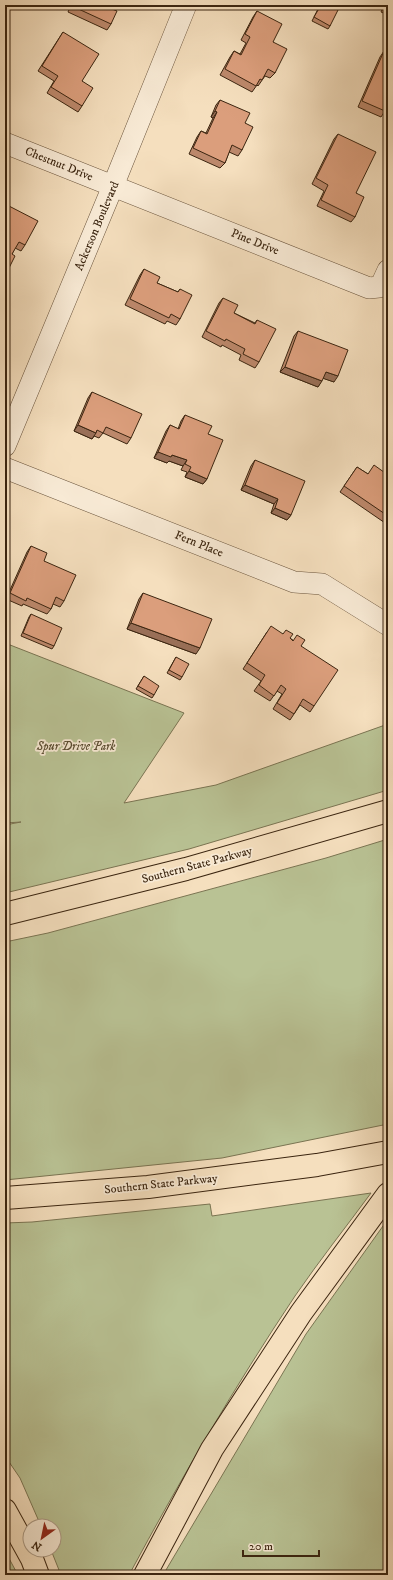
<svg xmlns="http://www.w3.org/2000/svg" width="393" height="1580" viewBox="0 0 393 1580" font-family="'IM FELL DW Pica',serif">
	<rect width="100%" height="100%" fill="#f5dfbe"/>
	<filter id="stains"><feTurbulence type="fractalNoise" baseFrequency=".005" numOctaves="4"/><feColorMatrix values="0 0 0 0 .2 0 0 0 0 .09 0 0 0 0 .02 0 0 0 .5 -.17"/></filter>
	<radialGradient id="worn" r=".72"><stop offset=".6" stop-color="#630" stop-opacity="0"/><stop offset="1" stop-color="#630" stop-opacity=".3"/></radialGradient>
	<path fill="#b9c294" stroke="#7a7452" d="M5,643L184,713L124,803L216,785L388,724V790L189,849L5,893V825L21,822L5,823Z
		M388,839V1124L222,1158L5,1180V942L48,933L326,858Z
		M371,1193C346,1227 319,1261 295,1296C235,1386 180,1480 129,1575H61L51,1550H54V1526H41L20,1478L5,1456V1223L32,1222L210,1204L212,1216Z
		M388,1219V1575H163L306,1334Z
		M5,1551L18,1575H5Z"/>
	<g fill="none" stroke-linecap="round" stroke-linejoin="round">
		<g stroke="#6a543c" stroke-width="22">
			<path id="street" d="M5,143L369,288L379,287L382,283L388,270
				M5,446L113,186L186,5
				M5,468L294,582L322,584L388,625"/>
		</g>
		<g stroke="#3b2510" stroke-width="24">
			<path id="highway" d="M5,914L186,869L388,811
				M5,1198L148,1187L317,1165L388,1152
				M5,1510L32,1559L38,1575
				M145,1575L212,1449L301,1313L388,1194"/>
		</g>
		<use href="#street" stroke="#f8ead5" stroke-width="21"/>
		<use href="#highway" stroke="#f5dfbe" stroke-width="22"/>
	</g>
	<path fill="#bc886b" stroke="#3b2510" d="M71,5H114L112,9L111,24L107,30L68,12Z
		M320,5H333L330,26L328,29L312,21Z
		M384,5H388V15L381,12Z
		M257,11L273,42L275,73L270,78L265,76L258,86L257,85L252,92L220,75L230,57L234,51L240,54L246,43L241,40L253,17Z
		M63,32L82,81V106L78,112L47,93L54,81L38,71Z
		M384,51L385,111L381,117L358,107L380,57Z
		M220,100L245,123L242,150L238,156L229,152L225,163L220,168L189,154L197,137L201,131L206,133L213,118L211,117L216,105Z
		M338,134L356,193L355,217L351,222L317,206L324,191L312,184L334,139Z
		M7,205L25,245L21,251L15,248L12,254L9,268L5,273V208Z
		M144,269L157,283L178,292L180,289V319L176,325L167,321L165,324L125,305L140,275Z
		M223,298L234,313L255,323L257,320L259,362L255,368L239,360L241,355L222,345L221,347L202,337L219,303Z
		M298,331L334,382L323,378L318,387L280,372L294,336Z
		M92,392L131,438L127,444L103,433L99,438L94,436L92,439L74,431L88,398Z
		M185,415L208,434L207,479L203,484L185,477L187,472L181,470L183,466L169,461L167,463L154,458L166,431L170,425L178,429L181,421Z
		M255,460L291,515L287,520L271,513L274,504L241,490L251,466Z
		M357,467L368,474L388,475V525L340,492Z
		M31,546L44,561L64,601L60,607L53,604L51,609L47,614L23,604L22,606L6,599L27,552Z
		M143,593L196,654L127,629L139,599Z
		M31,614L54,646L52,649L21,636L29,617Z
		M267,632L290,638L301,646L314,706L310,712L300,705L290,720L273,709L282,694L277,691L270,701L254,691L261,681L243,669Z
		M176,657L182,677L180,680L167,673Z
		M144,676L154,695L152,698L136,689Z"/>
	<path fill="#996f57" stroke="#3b2510" d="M215,111L217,112L213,118L211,117Z
		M285,367L322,381L318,387L280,372Z
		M326,372L338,376L334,382L322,378Z
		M78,425L96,433L92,439L74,431Z
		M158,452L172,455L187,460L183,466L169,461L167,463L154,458Z
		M189,471L207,479L203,484L185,477Z
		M245,485L278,499L274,504L241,490Z
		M275,508L291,515L287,520L271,513Z
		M131,623L200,648L196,654L127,629Z"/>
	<path fill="#db9e7c" stroke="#3b2510" d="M73,5H114L112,9L117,11L111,24L72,6Z
		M321,5H333L339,8L330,26L314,17Z
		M257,11L282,24L273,42L287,49L275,73L268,69L262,80L260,79L256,86L225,69L234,51L241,55L250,37L245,34Z
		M63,32L99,54L82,81L93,88L82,106L51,87L58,76L42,66Z
		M384,51L388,53V105L385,111L362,101Z
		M220,100L250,113L245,123L253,127L242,150L232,145L225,163L193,148L201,131L207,134L217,112L215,111Z
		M338,134L376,152L356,193L364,197L355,217L321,200L328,185L316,178Z
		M7,205L38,221L25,245L19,242L12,254L15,256L9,268L5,266V208Z
		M144,269L160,277L157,283L178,292L180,289L192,295L180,319L171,314L169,318L130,299Z
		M223,298L238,305L234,313L255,324L257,320L276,329L259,362L243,354L245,349L226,339L225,341L206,331Z
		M298,331L348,350L338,376L326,372L322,381L285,367Z
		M92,392L142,414L131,438L106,427L103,433L97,430L96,433L78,425Z
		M185,415L212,426L208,434L223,440L207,479L189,471L191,467L185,464L187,460L172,455L171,457L158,452L170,425L179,429Z
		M255,460L305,481L291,515L275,508L278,499L245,485Z
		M374,465L388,475V516L344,486L357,467L368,474Z
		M31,546L47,553L44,561L76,575L64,601L56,597L51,609L27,598L26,601L10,593Z
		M143,593L212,619L200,648L131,623Z
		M31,614L62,628L54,646L23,633Z
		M271,626L283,634L286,630L293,634L290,638L293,641L297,635L305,640L301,646L338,670L314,706L303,699L294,714L277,703L286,689L281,685L274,696L259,685L265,675L247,663Z
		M176,657L189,664L182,677L169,670Z
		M144,676L159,686L154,695L138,686Z"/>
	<g text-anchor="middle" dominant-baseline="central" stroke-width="3.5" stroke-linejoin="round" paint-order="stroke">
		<g font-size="12" fill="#3b2510" stroke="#f8ead5">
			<text transform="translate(59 164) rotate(22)">Chestnut Drive</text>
			<text transform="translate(97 226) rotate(-67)">Ackerson Boulevard</text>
			<text transform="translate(255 242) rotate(22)">Pine Drive</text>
			<text transform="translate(199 544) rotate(22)">Fern Place</text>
			<text transform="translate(197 865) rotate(-15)">Southern State Parkway</text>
			<text transform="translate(161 1184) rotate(-6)">Southern State Parkway</text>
		</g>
		<g font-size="12" font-style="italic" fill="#5a4c31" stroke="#f8ead5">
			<text x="76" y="746">Spur Drive Park</text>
		</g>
	</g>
	<rect width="393" height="1580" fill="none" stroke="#f5dfbe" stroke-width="20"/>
	<rect x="6" y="6" width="381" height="1568" fill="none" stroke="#3b2510" stroke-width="2"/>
	<rect x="10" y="10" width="373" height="1560" fill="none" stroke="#3b2510"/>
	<g transform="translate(42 1538) rotate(213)"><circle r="19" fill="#f8ead5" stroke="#ac9b86"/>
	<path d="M0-3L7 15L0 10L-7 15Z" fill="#8f2418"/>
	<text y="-6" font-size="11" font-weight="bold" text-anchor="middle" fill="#3b2510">N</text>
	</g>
	<path d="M243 1550v6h76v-6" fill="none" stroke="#3b2510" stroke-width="2"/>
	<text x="249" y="1550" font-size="12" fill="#3b2510" stroke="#f8ead5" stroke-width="3" paint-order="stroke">20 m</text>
	<rect width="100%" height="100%" filter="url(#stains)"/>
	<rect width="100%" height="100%" fill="url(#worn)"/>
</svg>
